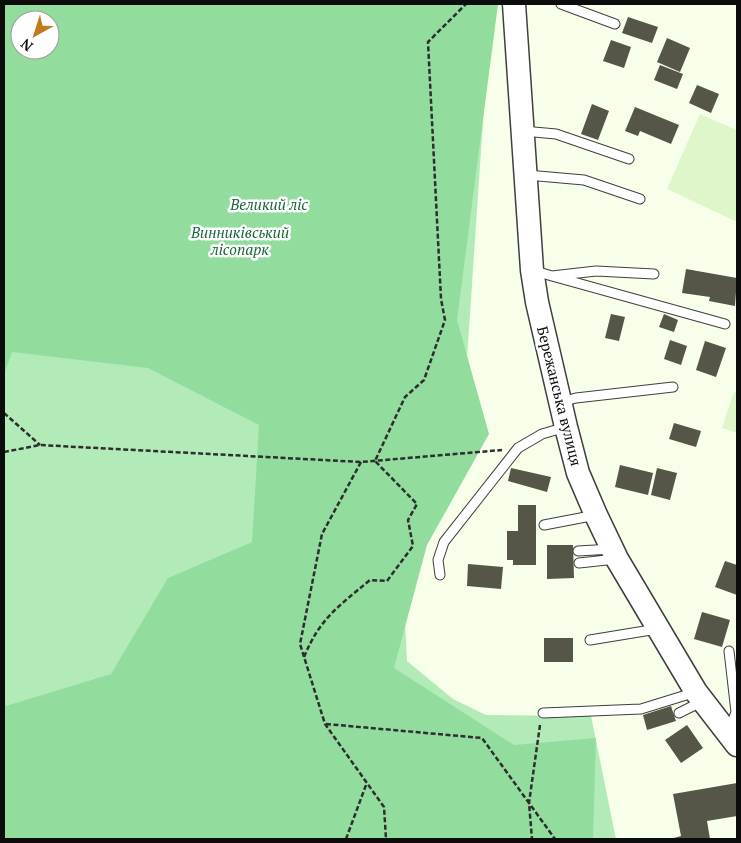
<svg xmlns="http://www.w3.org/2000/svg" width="741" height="843" viewBox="0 0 741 843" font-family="'PT Serif',serif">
	<rect width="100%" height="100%" fill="#f7ffeb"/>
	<path fill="#dff6ca" d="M700,114L737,130V222L667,189Z
		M737,390V433L722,428L733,394Z"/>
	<path fill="#b3ebb8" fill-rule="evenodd" d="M4,4H491L463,417L403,581L407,661L453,699L486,715L591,716L616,839H4ZM20,20H50V50H20Z"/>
	<path fill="#92dd9d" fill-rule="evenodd" d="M4,4H498L457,320L489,434L427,545L394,668L514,745L596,738L593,839H4V703L6,706L111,674L168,578L252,542L259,425L148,368L12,352L4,374ZM20,20H50V50H20Z"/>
	<path fill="#555548" d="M628,17L658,27L652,43L622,33Z
		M667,38L690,48L680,72L657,62Z
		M611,40L631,47L624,68L603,61Z
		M660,65L683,74L677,89L654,80Z
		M697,85L719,94L711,113L689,103Z
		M592,104L609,111L598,140L581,134Z
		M635,107L679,125L671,144L640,131L638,136L625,131Z
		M686,269L737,278L735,306L709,301L710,297L682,293Z
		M611,314L625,317L619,341L605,338Z
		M664,314L678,320L674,332L659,327Z
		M670,340L687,346L681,365L664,359Z
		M705,341L726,348L716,377L696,370Z
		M674,423L701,431L696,447L669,439Z
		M620,465L653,473L648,495L615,487Z
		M511,468L551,477L547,492L508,481Z
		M657,468L677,473L670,500L651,495Z
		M518,505H536V565H513V560H507V531H518Z
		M547,545H573L574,578L547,579Z
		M725,561L737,565V595L715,587Z
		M468,564L503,567L501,589L467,586Z
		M702,612L730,620L722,647L694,639Z
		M544,638H573V662H544Z
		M671,706L676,721L647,730L643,715Z
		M687,725L703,748L681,763L665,740Z
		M737,783V816L707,821L710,839H670L681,836L673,794Z"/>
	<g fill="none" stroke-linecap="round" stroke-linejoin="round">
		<g stroke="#3f3f3f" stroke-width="11">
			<path id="service" d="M561,4L615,24
				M523,131L556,134L629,159
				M527,175L584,180L640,199
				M535,271L552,276L596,271L654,274
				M552,276L725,324
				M561,402L576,398L673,387
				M544,525L596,515
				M578,551L612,549
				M579,563L616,559
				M440,575L438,560L444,542L518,448L542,434L566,427
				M590,640L657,629
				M543,713L641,709L696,692
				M679,713L703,701
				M729,731L736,712L729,651"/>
		</g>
		<g stroke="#3f3f3f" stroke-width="25">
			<path id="tertiary" d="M514,4L532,270L537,302L566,427L578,473L596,515L617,559L696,692L737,745"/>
		</g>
		<path stroke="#2e2e2e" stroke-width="2.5" stroke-dasharray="5 2.5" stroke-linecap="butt" d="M4,413L40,445
			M4,452L40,445L361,462L502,450
			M361,462L322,534L300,644L325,724L384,807L386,839
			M304,657C320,618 339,606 370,580L387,581L413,546L408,520L417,504L375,461L405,397L424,380L445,320L441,299L428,42L466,4
			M326,724L482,738L529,803L532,839
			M540,725L529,803L555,839
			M346,839L366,785"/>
		<use href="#service" stroke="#fff" stroke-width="9"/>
		<use href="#tertiary" stroke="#fff" stroke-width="22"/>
	</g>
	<g text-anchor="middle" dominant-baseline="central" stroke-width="5" stroke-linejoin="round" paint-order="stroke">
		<g font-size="15" font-style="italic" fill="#196738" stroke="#fff">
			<text x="269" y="204">Великий ліс</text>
			<text x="240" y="232">Винниківський<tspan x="240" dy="17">лісопарк</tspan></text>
		</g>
		<g font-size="15" fill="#0c0c0c" stroke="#fff">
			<text transform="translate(560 396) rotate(76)">Бережанська вулиця</text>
		</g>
	</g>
	<rect width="741" height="843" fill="none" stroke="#0c0c0c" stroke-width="10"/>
	<g transform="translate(35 35) rotate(219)"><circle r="24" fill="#ffffff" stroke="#9e9e9e"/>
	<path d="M0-4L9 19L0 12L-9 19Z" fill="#c37a1d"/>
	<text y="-8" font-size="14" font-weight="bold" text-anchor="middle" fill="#0c0c0c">N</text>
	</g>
</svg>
